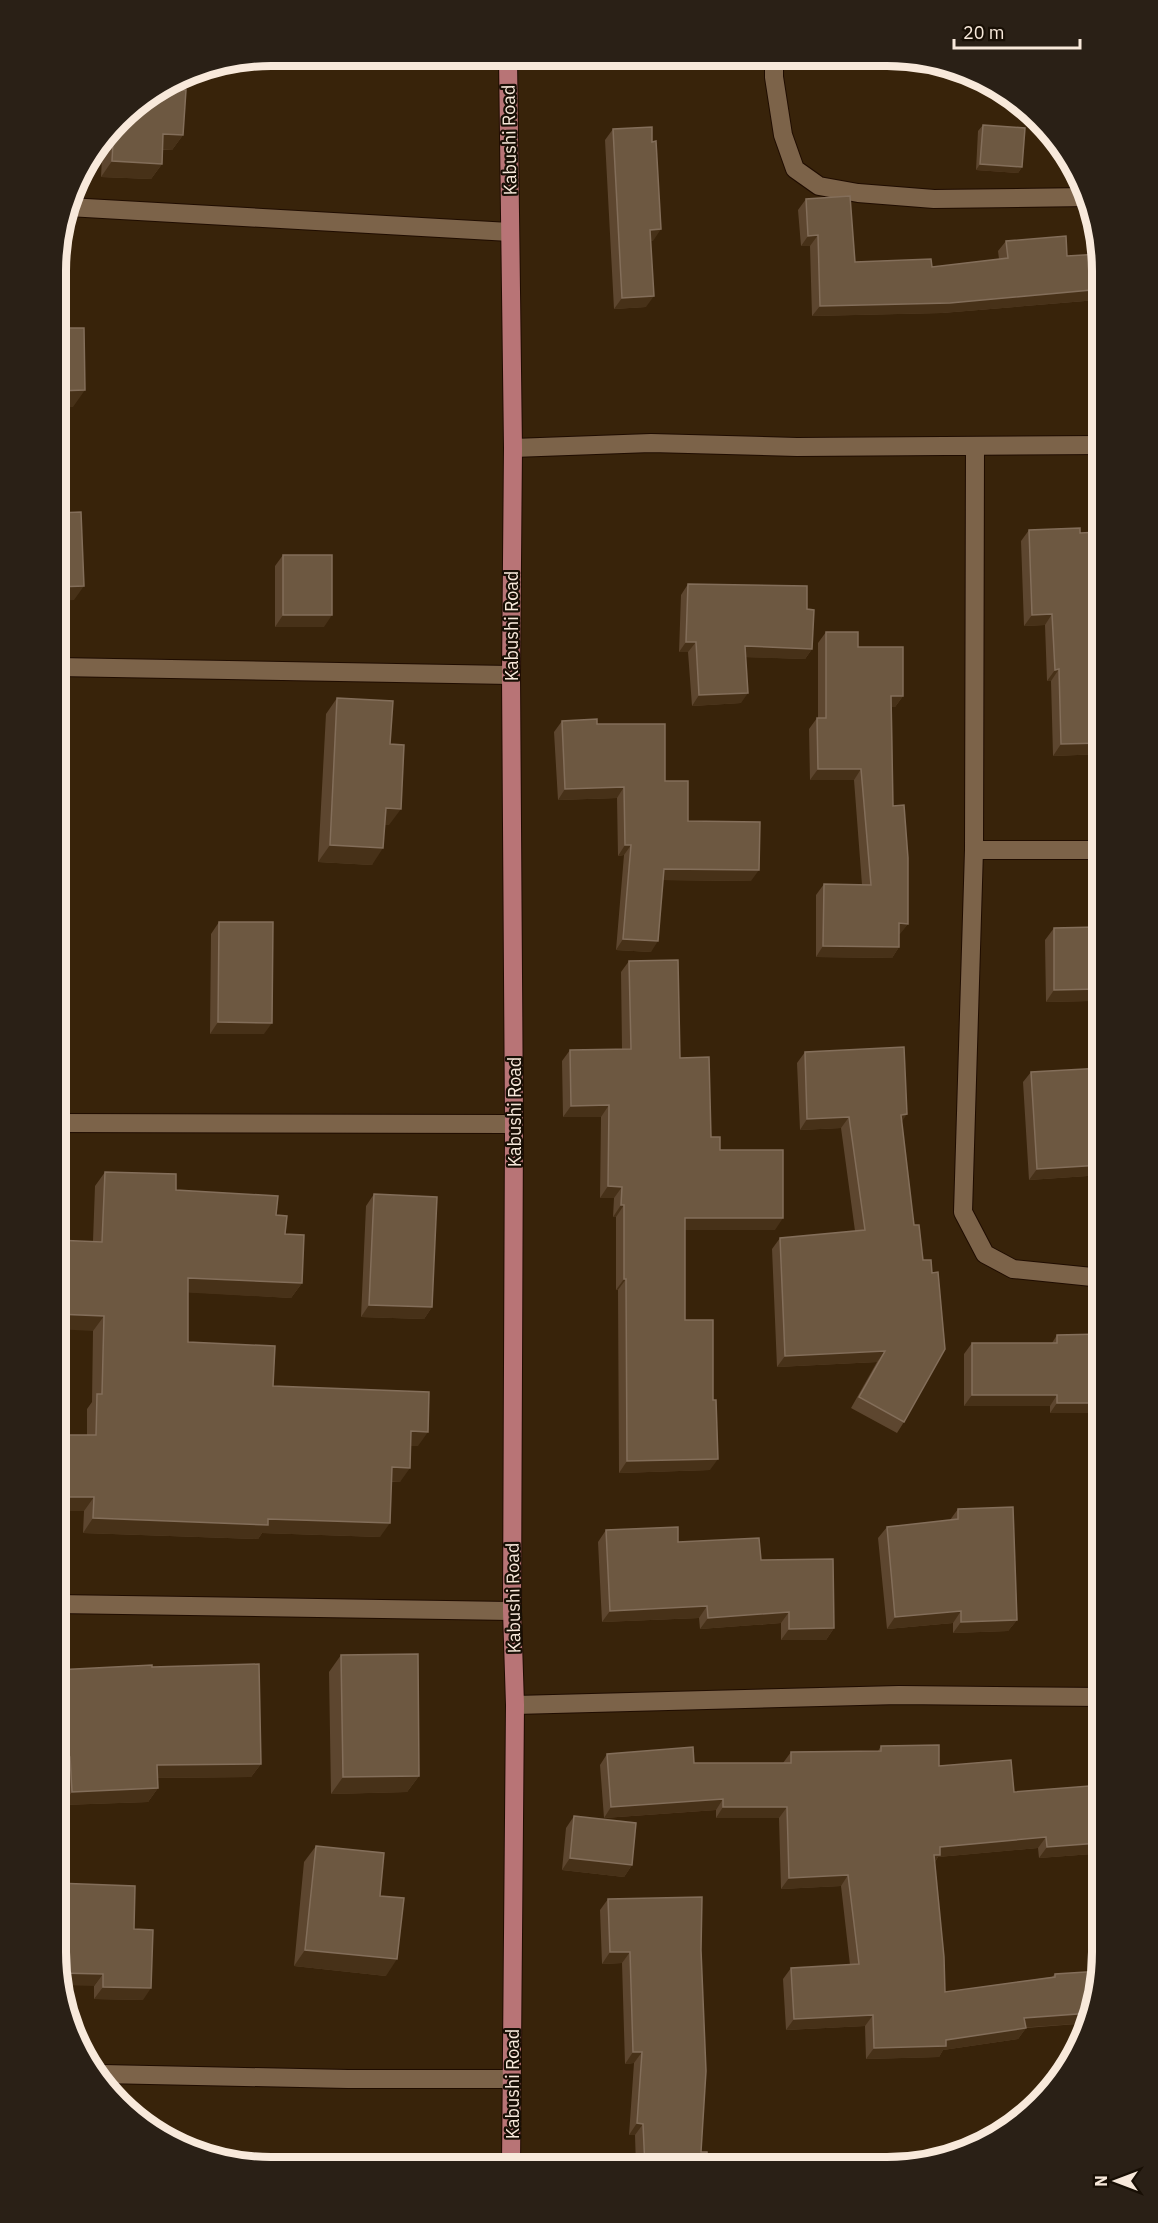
<svg xmlns="http://www.w3.org/2000/svg" width="1158" height="2223" viewBox="0 0 1158 2223" font-family="'IBM Plex Sans',sans-serif">
	<rect width="100%" height="100%" fill="#38230a"/>
	<g fill="none" stroke-linecap="round" stroke-linejoin="round">
		<g stroke="#1f0c00" stroke-width="20">
			<path id="minor" d="M774,59V77L783,135L795,169L819,186L858,193L934,199L1088,197
				M68,207L510,232
				M975,447L974,850L963,1212L985,1254L1013,1269L1102,1278
				M513,448L651,443L797,447L1102,445
				M57,667L511,675
				M974,850H1102
				M56,1123L514,1124
				M56,1604L512,1611
				M515,1705L899,1695L1102,1697
				M102,2074L348,2079H512"/>
		</g>
		<g stroke="#1f0c00" stroke-width="20">
			<path id="major" d="M508,57L513,448L511,675L514,1124L512,1611L515,1705L511,2166"/>
		</g>
		<use href="#minor" stroke="#7c6349" stroke-width="18"/>
		<use href="#major" stroke="#b87476" stroke-width="18"/>
	</g>
	<path fill="#5d462f" d="M179,90L183,135L172,150H163L162,164L151,179L101,177L102,157H92Z
		M983,125L1022,167L1018,173L976,170L978,131Z
		M613,129L653,241H651L646,307L614,309L605,140Z
		M806,199L855,262L932,267L999,259L998,251L1006,241L1067,256L1102,271V292L1097,300L942,313L812,316L810,246H801L798,210Z
		M1029,530L1102,754L1053,756L1051,681H1047L1045,625L1024,626L1021,541Z
		M283,555L324,627H275V566Z
		M688,584L807,609L812,649L805,659L746,657L741,703L692,706L688,652H679L681,595Z
		M826,632L858,647L903,696L895,707H892L893,806L908,924L899,934V947L892,958L816,957V895L824,884L862,885L854,780H810L809,729L817,718H818V643Z
		M337,698L390,744L389,825H385L372,865L318,862L326,714Z
		M562,721L597,724L665,781L688,821L751,881L663,880L651,952L616,950L624,855L618,856L617,798L558,800L554,732Z
		M219,922L264,1034H210L211,934Z
		M1054,928L1090,1001L1046,1002L1045,940Z
		M629,961L680,1058L711,1137L775,1230H685V1320L710,1470L619,1473L618,1290H616V1217H613L614,1198H600L601,1117H563L562,1061L570,1050L622,1049L621,972Z
		M805,1052L902,1121L904,1422L897,1433L851,1408L877,1362L777,1367L772,1249L780,1238L855,1231L841,1128L800,1130L797,1063Z
		M1031,1072L1102,1175L1029,1180L1023,1082Z
		M105,1172L276,1215L285,1234L302,1283L291,1298L188,1292V1342L273,1386L418,1446H411L400,1482H392L380,1537L262,1533L258,1539L83,1533L84,1511H56L87,1435V1409L92,1402L93,1331V1241L95,1186Z
		M374,1194L432,1307L424,1319L361,1317L366,1206Z
		M1057,1335L1102,1389H1101V1403L1094,1413H1050V1406H964V1354L972,1343H1052Z
		M958,1509L1017,1620L1008,1631L953,1633V1623L887,1629L878,1538L887,1527L950,1520Z
		M606,1530L678,1542L761,1560L834,1628L826,1640H781V1623L700,1629L699,1618L602,1622L598,1542Z
		M341,1655L419,1776L407,1792L331,1794L329,1672Z
		M152,1667L261,1764L251,1777L157,1778L158,1788L148,1802L62,1805L61,1771H56V1670Z
		M881,1746L1014,1792L1102,1785V1850L1094,1851L1092,1854L1039,1858L1038,1848L938,1857L935,1862L945,1992L1052,1977L1055,1974L1101,1971L1089,2023L1026,2028L1018,2039L943,2050L939,2057L866,2059L865,2026L786,2030L783,1979L791,1968L850,1965L841,1886L781,1889L779,1818H716V1810L604,1818L600,1765L607,1754L694,1763H783L791,1752L878,1751Z
		M574,1816L632,1865L624,1877L562,1870L566,1828Z
		M316,1846L380,1896L386,1976L294,1966L304,1862Z
		M608,1899L701,1950V2152L708,2167H636L635,2135H629L634,2063L625,2064L622,1963L602,1964L600,1910Z
		M134,1929L143,2000L94,1999V1986Z
		M863,2154L887,2168L856,2167V2164Z"/>
	<path fill="#473118" d="M163,134L183,135L172,150L152,149Z
		M104,141L113,142L102,157H92Z
		M112,161L162,164L151,179L101,177Z
		M980,164L1022,167L1018,173L976,170Z
		M661,229L653,241L642,242L650,230Z
		M818,235L810,246H801L808,236Z
		M1102,289V292L1097,300L942,313L812,316L820,306Z
		M654,296L646,307L614,309L622,298Z
		M85,390L73,407H57V391Z
		M84,586L74,600L57,601V587Z
		M1052,614L1045,625L1024,626L1032,615Z
		M283,615H332L324,627H275Z
		M686,642H696L688,652H679Z
		M745,646L812,649L805,659L738,657Z
		M1059,669L1051,681H1047L1055,670Z
		M748,693L741,703L692,706L699,695Z
		M891,696H903L895,707H884Z
		M1102,743V754L1053,756L1061,744Z
		M818,769H861L854,780H810Z
		M624,787L617,798L558,800L565,789Z
		M386,808L401,809L389,825H374Z
		M330,845L383,848L372,865L318,862Z
		M625,845H631L624,855L618,856Z
		M664,869L759,870L751,881L657,880Z
		M899,923L908,924L900,934H892Z
		M623,939L658,941L651,952L616,950Z
		M823,946L899,947L892,958L816,957Z
		M1098,989L1090,1001L1046,1002L1054,990Z
		M218,1022L272,1023L264,1034H210Z
		M609,1105L601,1117H563L571,1106Z
		M907,1114L899,1126L901,1115Z
		M849,1117L841,1128L800,1130L807,1119Z
		M1102,1165V1175L1029,1180L1037,1169Z
		M608,1186L622,1187L614,1198H600Z
		M621,1205H624L616,1217H613Z
		M685,1218H783L775,1230H677Z
		M188,1278L302,1283L291,1298L178,1292Z
		M624,1279H626L618,1290H616Z
		M369,1305L432,1307L424,1319L361,1317Z
		M56,1314L104,1316L93,1331L56,1329Z
		M885,1351L877,1362L777,1367L785,1356Z
		M972,1395H1057L1050,1406H964Z
		M1057,1403H1101L1094,1413H1050Z
		M411,1431L428,1432L418,1446H401Z
		M718,1459L710,1470L619,1473L627,1461Z
		M392,1467L410,1468L400,1482L382,1481Z
		M56,1497H94L84,1511H56Z
		M93,1518L268,1519L390,1523L380,1537L262,1533L258,1539L83,1533Z
		M707,1606L699,1618L602,1622L610,1611Z
		M961,1611L953,1623L887,1629L895,1617Z
		M789,1612L781,1623L700,1629L708,1618Z
		M1017,1620L1008,1631L953,1633L961,1622Z
		M834,1628L826,1640H781L789,1629Z
		M56,1757H70L61,1771H56Z
		M261,1764L251,1777L147,1778L157,1765Z
		M419,1776L407,1792L331,1794L343,1777Z
		M158,1788L148,1802L62,1805L72,1792Z
		M723,1799L716,1810L604,1818L611,1807Z
		M723,1807H787L779,1818H716Z
		M1046,1837L1038,1848L938,1857L932,1866H926L940,1847Z
		M1102,1840V1850L1094,1851L1092,1854L1039,1858L1047,1847Z
		M570,1858L632,1865L624,1877L562,1870Z
		M848,1875L841,1886L781,1889L789,1878Z
		M305,1950L397,1959L386,1976L294,1966Z
		M610,1952H630L622,1963L602,1964Z
		M59,1973L103,1974L94,1986L61,1985Z
		M103,1987L151,1988L143,2000L94,1999Z
		M1091,2013L1089,2023L1017,2028L1024,2018Z
		M873,2015L865,2026L786,2030L794,2019Z
		M1026,2028L1018,2039L943,2050L939,2057L866,2059L874,2048L946,2040Z
		M633,2052H642L634,2063L625,2064Z
		M637,2123L643,2124L635,2135H629Z"/>
	<path fill="#6d5841" stroke="#836e5a" stroke-width="1.5" d="M179,78V90H186L183,135L163,134L162,164L112,161L113,142L104,141L129,109Z
		M983,125L1025,128L1022,167L980,164Z
		M652,127V142L656,141L661,229L650,230L654,296L622,298L613,129Z
		M850,196L855,262L931,259L932,267L1008,258L1006,241L1066,236L1067,256L1100,254L1102,271V289L950,303L820,306L818,235L808,236L806,199Z
		M57,318H65V328H84L85,390L57,391Z
		M81,512L84,586L57,587V513Z
		M1080,528V533L1099,532L1100,550H1102V743L1061,744L1059,669L1055,670L1052,614L1032,615L1029,530Z
		M283,555H332V615H283Z
		M688,584L807,586V609L814,610L812,649L745,646L748,693L699,695L696,642H686Z
		M826,632H858V647H903V696H891L893,806L904,805L908,858V924L899,923V947L823,946L824,884L871,885L861,769H818L817,718H826Z
		M337,698L393,701L390,744L404,745L401,809L386,808L383,848L330,845Z
		M597,719V724H665V781H688V821L760,822L759,870L664,869L658,941L623,939L631,845H625L624,787L565,789L562,721Z
		M219,922H273L272,1023L218,1022Z
		M1097,927L1098,989L1054,990V928Z
		M678,960L680,1058L709,1057L711,1137H720V1150H783V1218H685V1320H713V1400H716L718,1459L627,1461L626,1279H624V1205H621L622,1187L608,1186L609,1105L571,1106L570,1050L631,1049L629,961Z
		M904,1047L907,1114L901,1115L914,1225H919L923,1260H931L932,1273L938,1272L945,1349L904,1422L859,1397L885,1351L785,1356L780,1238L865,1230L849,1117L807,1119L805,1052Z
		M1102,1068V1165L1037,1169L1031,1072Z
		M105,1172L176,1174V1190L278,1196L276,1215L287,1216L285,1234L304,1235L302,1283L188,1278V1342L275,1346L273,1386L429,1392L428,1432L411,1431L410,1468L392,1467L390,1523L268,1519V1525L93,1518L94,1497H56V1435H96L97,1394H102L104,1316L56,1314V1240L102,1242Z
		M374,1194L437,1197L432,1307L369,1305Z
		M1102,1334L1101,1403H1057V1395H972V1343H1057V1335Z
		M1013,1507L1017,1620L961,1622V1611L895,1617L887,1527L958,1519V1509Z
		M678,1527V1542L759,1538L761,1560L833,1559L834,1628L789,1629V1612L708,1618L707,1606L610,1611L606,1530Z
		M418,1654L419,1776L343,1777L341,1655Z
		M259,1664L261,1764L157,1765L158,1788L72,1792L70,1757H56V1670L152,1665V1667Z
		M939,1745V1766L1011,1760L1014,1792L1102,1785V1840H1099V1843L1047,1847L1046,1837L940,1847V1855H934L944,1957L945,1992L1055,1977V1974L1101,1971L1091,2013L1024,2018L1026,2028L946,2040V2046L874,2048L873,2015L794,2019L791,1968L859,1964L848,1875L789,1878L787,1807H723V1799L611,1807L607,1754L693,1747L694,1763H791V1752L881,1751V1746Z
		M574,1816L636,1823L632,1865L570,1858Z
		M316,1846L384,1853L380,1896L404,1898L397,1959L305,1950Z
		M56,1883L135,1886L134,1929L153,1930L151,1988L103,1987V1974L59,1973L56,1952Z
		M702,1897L701,1950L706,2071L701,2152H707L708,2167H645L643,2124L637,2123L642,2052H633L630,1952H610L608,1899Z
		M863,2154H904V2165L887,2168L863,2167Z"/>
	<g text-anchor="middle" dominant-baseline="central" stroke-width="4.5" stroke-linejoin="round" paint-order="stroke">
		<g font-size="18" fill="#f8e9db" stroke="#180f05">
			<text transform="translate(509 140) rotate(-91)">Kabushi Road</text>
			<text transform="translate(511 626) rotate(-90)">Kabushi Road</text>
			<text transform="translate(514 1112) rotate(-90)">Kabushi Road</text>
			<text transform="translate(513 1598) rotate(-91)">Kabushi Road</text>
			<text transform="translate(512 2084) rotate(-90)">Kabushi Road</text>
		</g>
	</g>
	<path d="M0 0H1158V2223H0ZM271 66H887A205 205 0 0 1 1092 271V1952A205 205 0 0 1 887 2157H271A205 205 0 0 1 66 1952V271A205 205 0 0 1 271 66Z" fill="#2a2016" fill-rule="evenodd"/>
	<path fill="none" stroke="#f8e9db" stroke-width="8" d="M271 66H887A205 205 0 0 1 1092 271V1952A205 205 0 0 1 887 2157H271A205 205 0 0 1 66 1952V271A205 205 0 0 1 271 66Z"/>
	<g transform="translate(1116 2181) rotate(270)" stroke="#180f05" stroke-width="4.5" paint-order="stroke">
	<path d="M0-4.5L10 22L0 15L-10 22Z" fill="#f8e9db"/>
	<text y="-9" font-size="16" font-weight="bold" text-anchor="middle" fill="#f8e9db">N</text>
	</g>
	<path d="M954 39v9h126v-9" fill="none" stroke="#f8e9db" stroke-width="3"/>
	<text x="963" y="39" font-size="18" fill="#f8e9db" stroke="#180f05" stroke-width="4.5" paint-order="stroke">20 m</text>
</svg>
